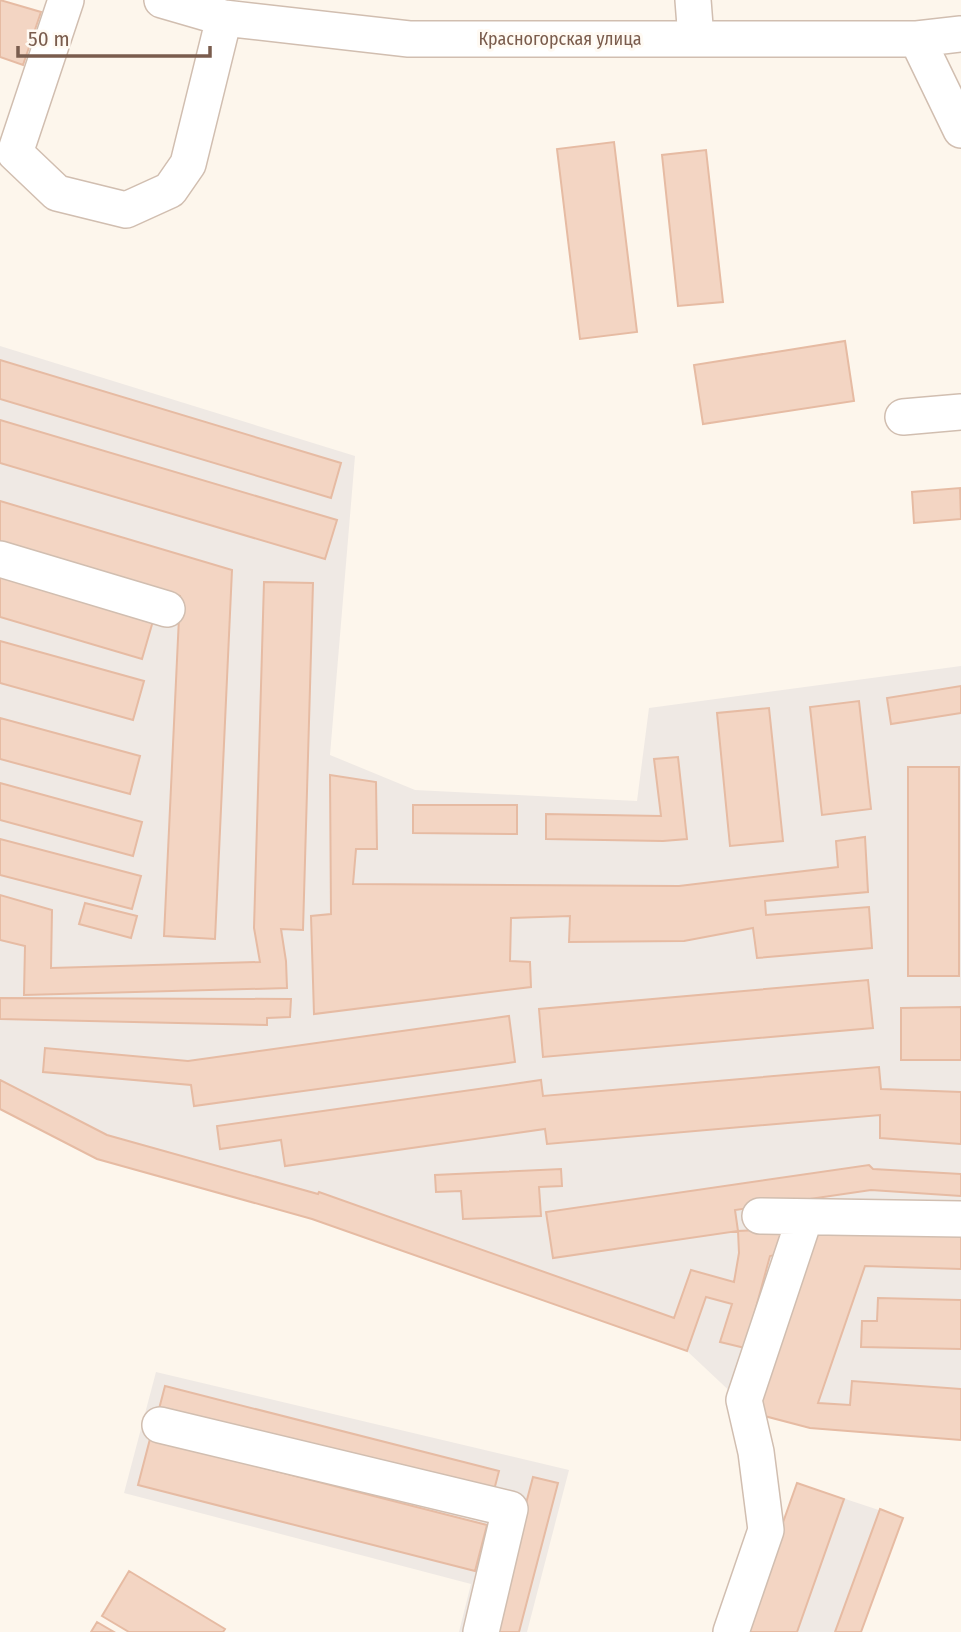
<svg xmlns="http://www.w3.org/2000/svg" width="961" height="1632" viewBox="0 0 961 1632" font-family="'Fira Sans Condensed',sans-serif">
	<rect width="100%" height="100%" fill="#fdf6ec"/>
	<path fill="#efe9e4" d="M0,346L355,456L330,755L415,790L637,801L649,708L961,666V1440L753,1413L687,1351L312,1219L97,1159L0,1109Z
		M156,1372L569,1470L527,1632H459L471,1584L124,1493Z
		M797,1483L903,1518L861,1632H745Z"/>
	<path fill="#f3d5c3" stroke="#e6bba3" stroke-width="2" d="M0,0L41,12L23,65L0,57Z
		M614,142L637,332L580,339L557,149Z
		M706,150L723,302L678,306L662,155Z
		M845,341L854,401L703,424L694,365Z
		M0,360L341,463L331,498L0,399Z
		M0,420L337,520L325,559L0,463Z
		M960,488L961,519L914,523L912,492Z
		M0,501L232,570L215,939L164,936L180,596L0,543Z
		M0,575L153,621L142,659L0,617Z
		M264,582L313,583L303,930L281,929L286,961L287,988L24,995L25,946L0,940V895L52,910L51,968L260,962L254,928Z
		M0,641L144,681L133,720L0,683Z
		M961,686V713L891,724L887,698Z
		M859,701L871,809L822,815L810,707Z
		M769,708L783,841L730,846L717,713Z
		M0,718L140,756L130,794L0,759Z
		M678,757L687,839L663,841L546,839V814L661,816L654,759Z
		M908,767H959V976H908Z
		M330,775L376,782L377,849H356L353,884L679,886L838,867L836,841L865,837L868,892L765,901L766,915L869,907L872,948L757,958L753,928L684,941L569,942L570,916L511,918L510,961L530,962L531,987L314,1014L311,916L331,914Z
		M0,783L142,822L133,856L0,820Z
		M413,805H517V834L413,833Z
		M0,839L141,876L132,909L0,875Z
		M85,903L137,916L131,938L79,924Z
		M868,980L873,1028L543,1057L539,1009Z
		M0,998L291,999L290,1017L267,1018V1025L0,1019Z
		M961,1007V1060H901V1008Z
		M509,1016L515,1062L194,1106L191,1085L43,1072L45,1048L188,1061Z
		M879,1067L881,1089L961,1092V1144L880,1138V1115L547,1144L545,1129L285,1166L281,1140L220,1149L217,1126L541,1080L543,1096Z
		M0,1080L107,1135L318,1194L319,1192L674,1318L691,1270L734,1282L739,1253L738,1231L784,1229L786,1253L770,1256L745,1348L720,1342L732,1304L706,1297L687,1351L312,1219L97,1159L0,1109Z
		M869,1165L873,1169L961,1174V1196L871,1190L735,1210L738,1231L553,1258L546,1212Z
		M561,1169L562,1186L539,1187L541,1216L463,1219L461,1191L436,1192L435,1175Z
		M820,1223L961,1227V1269L865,1266L818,1403L850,1405L852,1381L961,1389V1440L810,1428L753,1413Z
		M878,1298L961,1300V1349L861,1347L862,1321H877Z
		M165,1386L499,1471L493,1494L159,1409Z
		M150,1439L487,1525L475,1571L138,1485Z
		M533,1477L558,1483L519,1632H492Z
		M797,1483L844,1499L797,1632H744Z
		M880,1509L903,1518L861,1632H835Z
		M129,1571L225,1629L223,1632H129L102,1616Z
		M97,1622L114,1632H91Z"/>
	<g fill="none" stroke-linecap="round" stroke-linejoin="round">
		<g stroke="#d1beb0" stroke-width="38">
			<path id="minor" d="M66,0L15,153L57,193L126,210L170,190L188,164L224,18
				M162,0L224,18L409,39H917L961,34
				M693,0L696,39
				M917,39L961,130
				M903,417L961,412
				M0,559L167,609
				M760,1216L961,1219
				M160,1425L510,1509L481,1632
				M731,1632L766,1530L756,1452L744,1400L805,1217"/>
		</g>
		<use href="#minor" stroke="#fff" stroke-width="35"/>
	</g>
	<g text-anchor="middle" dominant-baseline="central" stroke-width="6" stroke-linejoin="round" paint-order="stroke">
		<g font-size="18" fill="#7a5c4d" stroke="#fffaf3">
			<text x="560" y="39">Красногорская улица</text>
		</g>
	</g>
	<path d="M18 46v10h192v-10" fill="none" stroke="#7a5c4d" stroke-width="3.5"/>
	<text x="28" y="46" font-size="21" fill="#7a5c4d" stroke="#fffaf3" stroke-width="5" paint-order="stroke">50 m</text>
</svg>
